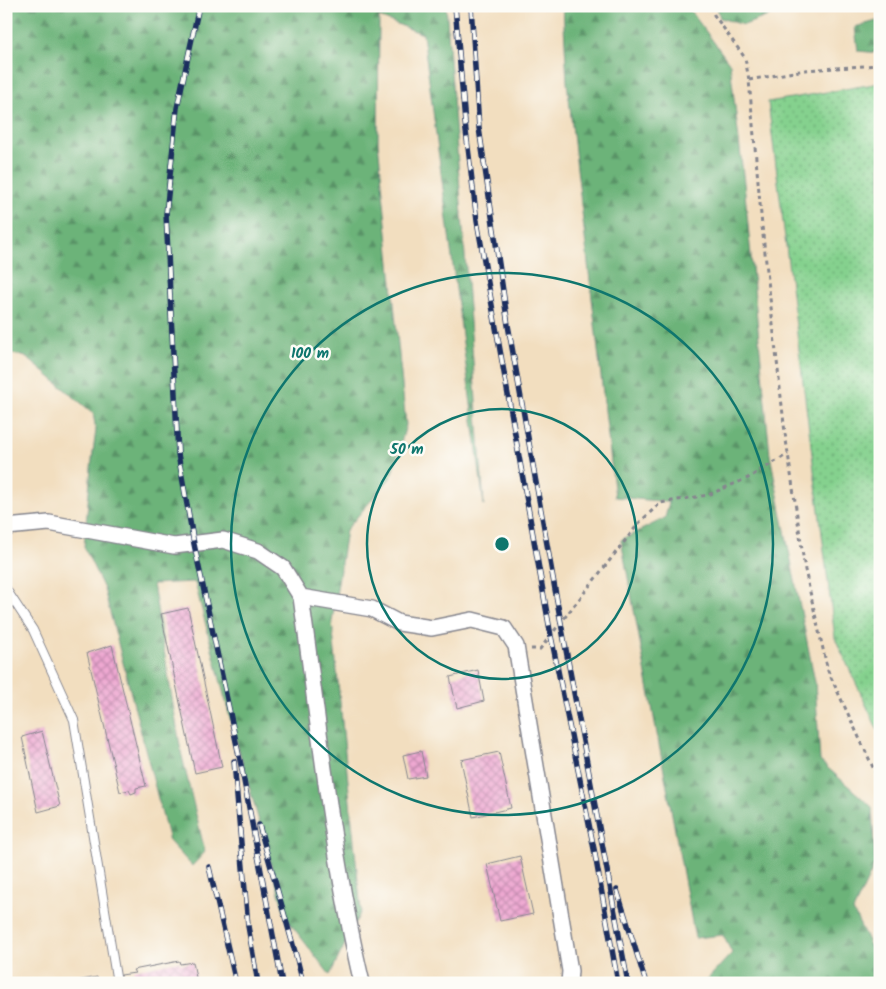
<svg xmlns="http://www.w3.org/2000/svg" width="886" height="989" viewBox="0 0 886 989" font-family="Kalam,sans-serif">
	<defs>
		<pattern id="grass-dots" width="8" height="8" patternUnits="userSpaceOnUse" patternTransform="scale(1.25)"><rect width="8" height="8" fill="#85d18e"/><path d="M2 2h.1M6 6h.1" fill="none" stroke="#6caa77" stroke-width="1.8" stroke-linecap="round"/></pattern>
		<pattern id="forest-firs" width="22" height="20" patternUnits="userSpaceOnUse" patternTransform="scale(1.25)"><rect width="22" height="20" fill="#6cb379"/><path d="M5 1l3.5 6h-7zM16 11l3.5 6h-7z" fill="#589266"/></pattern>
		<pattern id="building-cross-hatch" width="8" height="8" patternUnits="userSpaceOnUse" patternTransform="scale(1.25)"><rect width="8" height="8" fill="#eea8d1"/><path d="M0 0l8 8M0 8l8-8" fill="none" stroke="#c089ad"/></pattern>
	</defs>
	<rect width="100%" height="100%" fill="#fdfcf7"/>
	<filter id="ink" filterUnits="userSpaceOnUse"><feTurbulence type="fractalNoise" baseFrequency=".02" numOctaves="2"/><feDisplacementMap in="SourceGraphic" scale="10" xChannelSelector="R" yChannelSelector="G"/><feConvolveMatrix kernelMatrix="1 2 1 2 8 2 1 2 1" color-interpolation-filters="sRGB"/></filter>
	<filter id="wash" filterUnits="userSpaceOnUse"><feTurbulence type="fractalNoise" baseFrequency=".0096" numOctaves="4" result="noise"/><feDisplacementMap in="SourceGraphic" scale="20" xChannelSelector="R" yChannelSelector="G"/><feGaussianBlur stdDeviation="1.12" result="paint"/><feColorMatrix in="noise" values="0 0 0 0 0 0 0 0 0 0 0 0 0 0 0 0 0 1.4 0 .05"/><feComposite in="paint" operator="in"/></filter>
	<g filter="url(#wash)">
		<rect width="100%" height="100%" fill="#f2debf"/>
		<path fill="url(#grass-dots)" stroke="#508076" d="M880,83V735L835,638L768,102Z"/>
		<path fill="url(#forest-firs)" stroke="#44716c" d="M6,6H446L484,505L423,34L379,17L378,142L406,425L391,477L346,530L332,622L361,911L330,975L286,918L230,718L195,583L193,582L153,584L181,752L205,852L192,866L169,841L104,589L84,547L91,468L96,430L93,413L26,357L6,352Z
			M563,6H687L730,64L744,183L770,455L815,682L820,761L872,807L875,864L853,911L872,949V983H704L732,953L723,935L695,938L621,540L665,518L669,502L615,497L567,82Z
			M717,6H795L744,25L720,18Z
			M880,20V53L858,51L855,27Z"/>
		<g id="blocks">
			<path fill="url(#building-cross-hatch)" d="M188,608L222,767L195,773L161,614Z
				M112,645L146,786L136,788V792L131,794L129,790L120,792L87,653Z
				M478,670L484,701L457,708L450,677Z
				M42,731L60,806L38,812L22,737Z
				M421,751L426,776L408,779L403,755Z
				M499,752L511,808L473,817L461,760Z
				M520,856L533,914L500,921L487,864Z
				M179,961L180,964L193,962L197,983H122L121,975L135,973L133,970Z
				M97,977L98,983H71V982Z"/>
		</g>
	</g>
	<g filter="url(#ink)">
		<use href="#blocks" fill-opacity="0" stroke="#86868e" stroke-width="1"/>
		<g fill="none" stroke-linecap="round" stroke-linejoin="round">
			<g stroke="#86868e" stroke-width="10">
				<path id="service" d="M6,589L33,630L74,720L117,983"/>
			</g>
			<g stroke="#86868e" stroke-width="18">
				<path id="minor" d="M6,527L49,523L174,546L223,540L258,551L283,568L301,597C319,726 332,856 362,983
					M301,597L372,609L399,623L432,628L472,620L504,628L516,646L570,971L569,983"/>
			</g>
			<path stroke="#86868e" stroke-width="3" stroke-dasharray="4 4" stroke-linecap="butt" d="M712,6L714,15L745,58L749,80L762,226L785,433L805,570L828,671L878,778L880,787
				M749,80L805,70L880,65
				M531,649H540L639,523L660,503L708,495L748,478L788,454"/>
			<use href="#service" stroke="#fff" stroke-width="8"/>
			<use href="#minor" stroke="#fff" stroke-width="15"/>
			<g stroke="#1b2f5e" stroke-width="5.5">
				<path id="rail" d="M199,6L177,108L166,214L178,454L194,544L241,765L282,983
					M455,6L465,123L477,221L551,636L594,849L618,983
					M471,6L479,128L508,325L561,623L628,983
					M234,761L248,926L258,983
					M259,825L297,959L303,983
					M209,867L236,983
					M617,890L646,983"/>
			</g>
			<use href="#rail" stroke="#fdfcf7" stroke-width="4" stroke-dasharray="11" stroke-linecap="butt"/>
		</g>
	</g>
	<g fill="none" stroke="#0f766e" stroke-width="2.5">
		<circle cx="502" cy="544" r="135"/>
		<circle cx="502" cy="544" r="271"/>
	</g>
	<circle cx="502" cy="544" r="8" fill="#0f766e" stroke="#fdfcf7" stroke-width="2.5"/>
	<g font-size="15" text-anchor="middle" font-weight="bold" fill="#0f766e" stroke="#fdfcf7" stroke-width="5" stroke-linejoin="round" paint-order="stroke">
		<text x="310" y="358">100 m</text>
		<text x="407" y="454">50 m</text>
	</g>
	<rect width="886" height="989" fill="none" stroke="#fdfcf7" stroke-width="25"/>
</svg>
